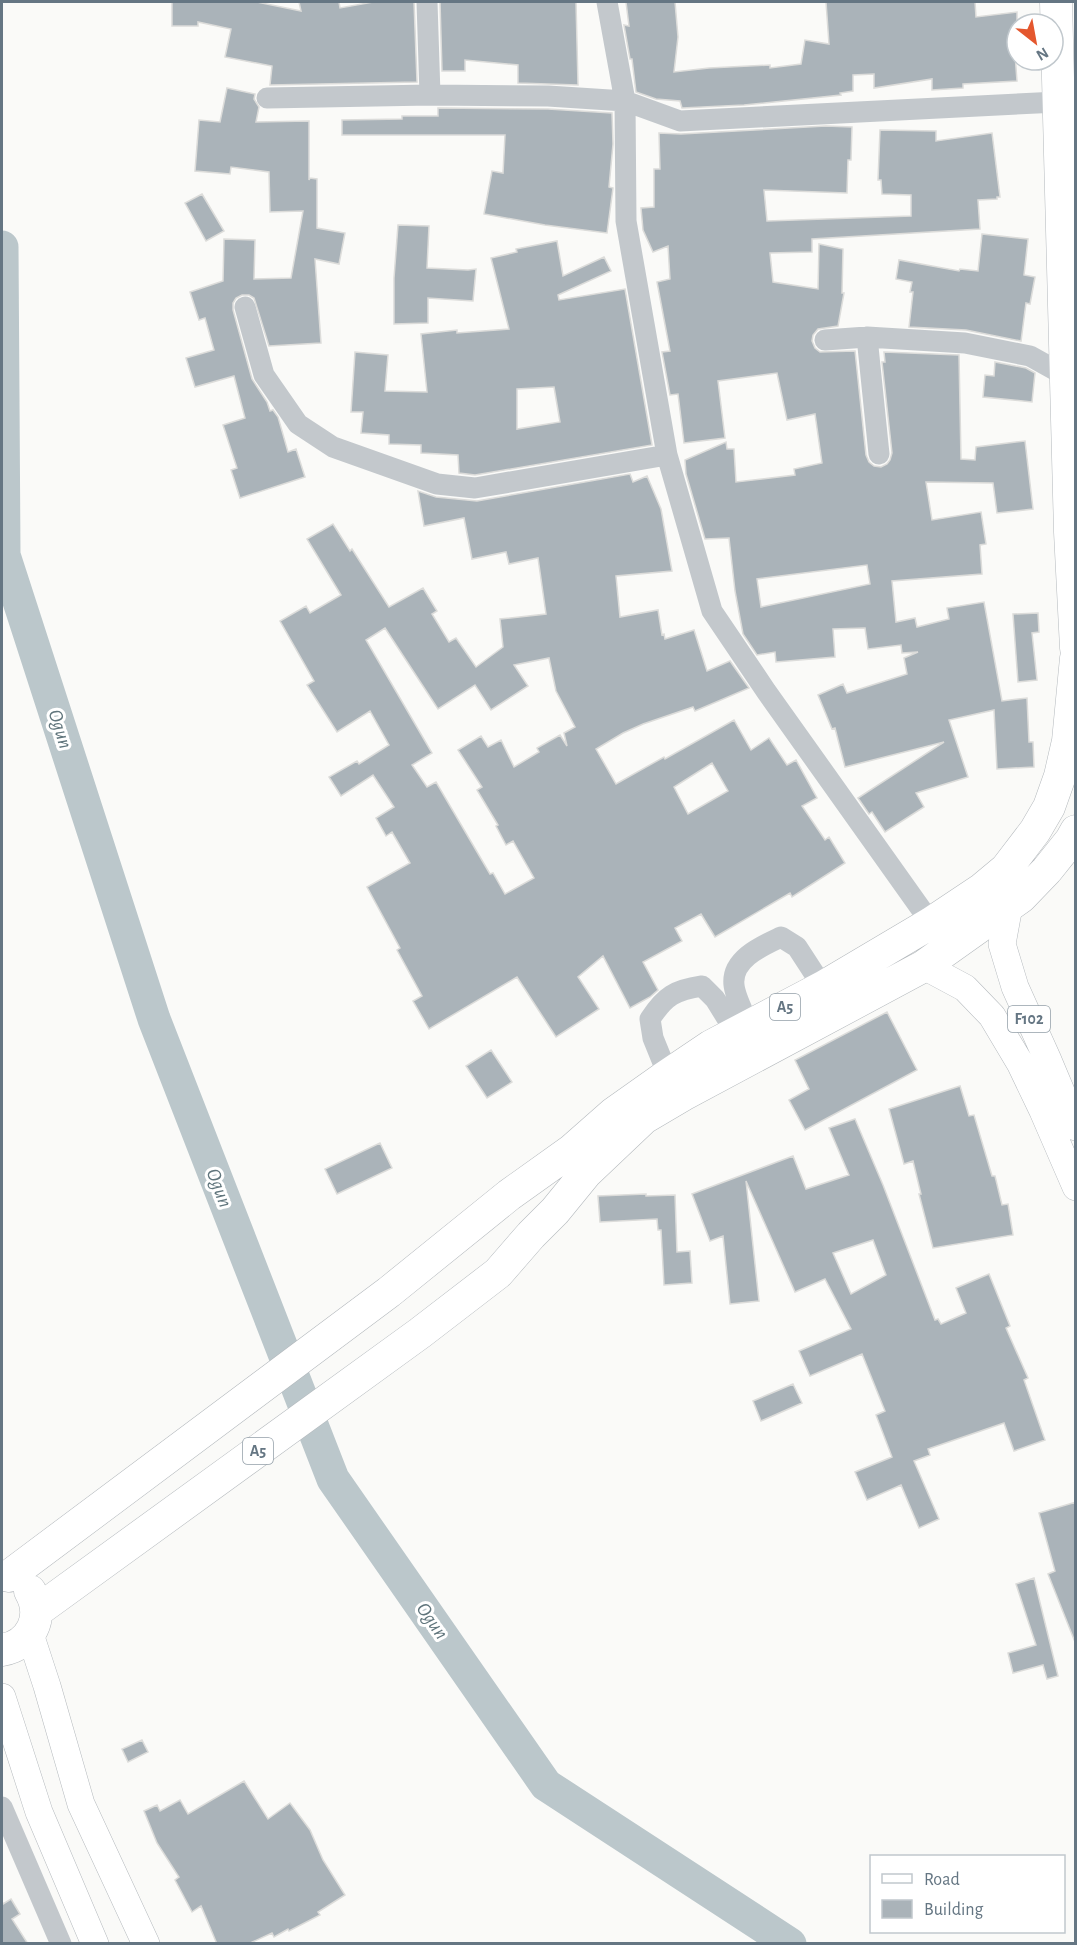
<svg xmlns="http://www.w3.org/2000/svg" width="1077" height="1945" viewBox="0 0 1077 1945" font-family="'Alegreya Sans',sans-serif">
	<rect width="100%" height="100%" fill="#fafaf8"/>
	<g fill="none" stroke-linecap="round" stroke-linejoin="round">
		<path stroke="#bbc7cb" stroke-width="33" d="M2,247L4,555L154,1019L333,1479L546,1785L790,1944"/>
	</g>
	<path fill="#aab3b9" stroke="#dcdcda" stroke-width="1.5" fill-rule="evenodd" d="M172,2H257L301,11L299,2H339L340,8L373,2H414L417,82L270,85L272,66L225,57L231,29L198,22V26H172Z
		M440,2H576L578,85L518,83V65L465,60V71H442Z
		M626,2H675L678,37L674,72L709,68L770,65V68L801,64L805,40L829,44L826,2H975L976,17L1017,12V41H1014L1017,81L963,84V88L932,90V79L874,88V74L853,75V91L840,93L841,95L744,105L682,108L680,101L656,99L636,92L632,59H630L624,25L629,26Z
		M227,88L255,94L254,99L259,107L256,122L309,121V180L310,178L317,179V228L345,233L339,264L315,259L321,343L269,346L254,298L249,295H242L236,298L233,303V310L252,379L267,402L270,411L273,410L278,417L288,452L296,449L305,477L240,498L231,470L237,468L223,425L245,418L234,376L195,387L186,358L214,350L205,318L199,320L190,292L223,281L224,239L255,240L254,279L291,278L303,211L270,212L269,172L231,167L230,174L195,171L199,120L220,122Z
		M438,108L548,109L612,113L613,144L609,187L613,188L607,233L545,225L484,214L492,171L503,173L505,135H342V120L402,119V116H438Z
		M826,126L852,127L851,160H848L847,193L764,190L767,221L911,216V195L882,194L881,180H878L880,130L936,131V141L992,133L1000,197H997V199L978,200L980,229L812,239V252L770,253L773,282L818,289L819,244L843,249L842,293H844L838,326L818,329L813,335L812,341L815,348L820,352L855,351L866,455L869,462L874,466L881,467L887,464L890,460L892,453L882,362H885L884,352L959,355L961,459L975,460L976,447L1025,441L1033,509L997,513L993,483L926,482L932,520L981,512L986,544L980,545L982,574L892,581L896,622L915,618L917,627L949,619L947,608L984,602L1002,701L1027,698L1029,742H1033L1034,767L997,769L994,710L949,720L968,777L916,793L924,807L885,832L872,812L869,814L858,798L944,742L845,767L835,728L832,729L818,695L843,684L847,693L907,674L904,658L918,652L902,653L901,645L868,649L865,628L833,629L835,657L776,662L775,652L757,655L743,634L735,591L729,538L705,539L686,474L685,460L726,442L727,449H734L736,482L795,475L794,469L822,463L815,414L787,420L777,373L718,381L725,438L684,443L678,394L670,395L662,352L670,351L657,282L670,279L668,246L653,252L643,230L641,208L654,207V169H660L659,133L681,134ZM867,565L870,584L761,607L757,579Z
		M202,194L224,231L206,241L185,203Z
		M398,225L429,226L427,268L468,270L476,269L473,301L428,298V323L394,324V278Z
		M982,234L1028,239L1024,275L1035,277L1030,304L1026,303L1021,341L966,330L909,327L913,292H910L912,282L896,279L899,260L959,271L960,269L978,271Z
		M557,241L563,276L604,257L611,271L558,295L559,300L625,289L652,445L475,475L459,473L458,455L421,453V445L389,444V435L361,433L363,412H351L355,352L388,355L385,391L427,392L421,334L457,330V333L509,329L491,258L517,252L516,249ZM554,387L560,422L517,429V389Z
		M995,362L1026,368L1035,373L1032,402L983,397L985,375L994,376Z
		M630,474L633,482L647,476L661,509L672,571L616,576L620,617L658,610L662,635L664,634L665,639L694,630L707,671L730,661L749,688L695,711L693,707L643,724L623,733L596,749L616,784L664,757L665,759L734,720L751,750L769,738L787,765L796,760L817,798L802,806L825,840L829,837L845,863L792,897L790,893L715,937L701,914L675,928L682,941L643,962L658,990L650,997L630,1008L603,956L578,977L599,1009L556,1037L517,977L429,1029L413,1001L422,996L397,950L400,948L367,887L410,863L392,832L386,836L376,818L394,807L373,775L341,796L329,777L357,761L359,764L389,745L370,711L337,732L307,685L314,681L280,621L306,606L310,613L341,595L307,539L333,524L350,551L352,549L389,607L423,588L437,611L432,614L449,642L456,638L476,667L503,647L500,619L546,614L538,558L509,564L506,552L472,559L464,518L424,526L418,491L436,497L477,501ZM385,628L438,709L475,685L491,710L528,686L514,665L549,658L556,691L575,727L564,733L567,746L560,735L537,748L539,752L514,767L501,740L488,747L481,736L458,750L482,787L477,790L498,825L496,826L506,845L513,841L534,878L505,894L493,873L490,874L436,782L427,787L412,765L432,753L366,640ZM712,763L728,791L688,814L674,787Z
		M1038,613L1039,632L1032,633L1037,680L1018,682L1013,614Z
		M887,1012L917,1070L805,1130L789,1100L809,1089L795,1060Z
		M491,1050L512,1082L487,1098L466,1066Z
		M960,1086L969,1116L974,1115L992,1176H995L1002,1205L1008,1204L1013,1235L933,1248L919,1194H921L913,1161L904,1164L889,1109Z
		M855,1119L883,1185L935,1320L938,1319L941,1324L966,1313L956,1288L989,1274L1010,1326L1006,1328L1028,1378L1024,1380L1045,1440L1014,1451L1004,1423L928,1449L930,1455L914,1461L939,1519L919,1528L901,1485L867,1500L855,1472L892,1457L876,1415L885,1411L862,1354L810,1376L799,1351L851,1329L825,1279L795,1292L746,1181L759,1301L730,1304L723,1236L710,1241L692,1194L793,1156L806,1189L849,1175L829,1128ZM873,1240L886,1275L851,1294L833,1253Z
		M380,1143L392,1168L337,1194L325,1169Z
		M646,1194V1196L675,1195L677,1252L690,1251L692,1283L664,1285L661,1230H658L657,1219L600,1222L598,1196Z
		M793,1384L802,1403L761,1421L753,1401Z
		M1076,1502V1642H1075L1048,1574L1055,1571L1039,1513Z
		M1034,1578L1058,1676L1047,1679L1043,1665L1013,1673L1008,1653L1036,1645L1016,1584Z
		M142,1740L148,1752L128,1762L122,1749Z
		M244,1781L268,1819L290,1803L310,1830L323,1860L345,1895L318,1912L320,1915L289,1931L288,1929L274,1937L272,1933L248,1944H217L201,1906L192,1912L175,1880L179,1877L157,1843L144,1811L157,1805L160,1811L180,1800L188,1814Z
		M11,1899L20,1914L12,1919L28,1944H2V1901L3,1904Z"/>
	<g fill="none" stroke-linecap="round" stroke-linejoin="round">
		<g stroke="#b5babe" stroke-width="28">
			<path id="major" d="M1009,906L1002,944L1015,987L1047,1058L1076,1127
				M924,966L965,988L992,1016L1020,1063L1043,1111L1076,1187
				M30,1634L47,1686L81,1804L146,1944
				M2,1697L39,1812L95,1944"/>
		</g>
		<g stroke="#b4b9bd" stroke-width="33">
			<path id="highway" d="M1056,2L1070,532L1076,648
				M9,1576L389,1292L509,1195L572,1150L614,1113L662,1079L711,1046L823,987L931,923L982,889L1006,869L1035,831L1049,807L1060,776L1068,741L1076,658
				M37,1611L420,1333L498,1273L531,1235L555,1211L586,1173L644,1118L683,1095L924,966L1021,897L1047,870L1071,840L1076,831
				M2,1650C31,1645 45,1617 30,1591"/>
		</g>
		<path stroke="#c3c8cc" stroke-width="21" d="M427,2L430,95
			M607,2L625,101L626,221L667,455L712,611L766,691L931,923
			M267,98L430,95L548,96L625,101L680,121L1058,102
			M245,307L264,375L298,424L333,447L437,484L475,488L667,455
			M867,337L879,454
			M825,340L867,337L965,343L1030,356L1066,376
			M749,1026C745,1015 735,997 734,985C731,959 762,946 781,937L797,947L823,987
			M668,1075L653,1038L650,1019C665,996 675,990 702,986L715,999L736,1033
			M2,1807L61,1944"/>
		<use href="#major" stroke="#fff" stroke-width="27"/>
		<use href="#highway" stroke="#fff" stroke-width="32"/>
	</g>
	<g text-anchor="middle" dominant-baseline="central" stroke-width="6" stroke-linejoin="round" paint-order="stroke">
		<g fill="#fff" stroke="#939fa8" stroke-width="1.5">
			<rect x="770" y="994" width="30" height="26" rx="4.5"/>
			<rect x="1008" y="1006" width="42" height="26" rx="4.5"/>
			<rect x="243" y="1438" width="30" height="26" rx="4.5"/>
		</g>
		<g font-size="16" font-weight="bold" fill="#657683">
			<text x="785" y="1007">A5</text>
			<text x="1029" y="1019">F102</text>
			<text x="258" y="1451">A5</text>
		</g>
		<g font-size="20" font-style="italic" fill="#60757c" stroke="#fff">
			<text transform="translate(60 729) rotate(72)">Ogun</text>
			<text transform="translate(219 1188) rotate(69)">Ogun</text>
			<text transform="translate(432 1621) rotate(55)">Ogun</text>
		</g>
	</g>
	<rect width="1077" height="1945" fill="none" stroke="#657683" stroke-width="6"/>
	<rect x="870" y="1855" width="195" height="78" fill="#ffffff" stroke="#c1c8cd" stroke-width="1.5"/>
	<rect x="882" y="1874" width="30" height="9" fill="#ffffff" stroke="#c1c8cd" stroke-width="1.5"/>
	<text x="924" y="1885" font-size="18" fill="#657683">Road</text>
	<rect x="882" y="1900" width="30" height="18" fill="#aab3b9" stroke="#c1c8cd" stroke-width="1.5"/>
	<text x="924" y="1915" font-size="18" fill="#657683">Building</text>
	<g transform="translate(1035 42) rotate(149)"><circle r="28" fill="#ffffff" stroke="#c1c8cd" stroke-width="1.5"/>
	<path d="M0-4.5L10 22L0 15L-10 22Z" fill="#e4572e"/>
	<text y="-9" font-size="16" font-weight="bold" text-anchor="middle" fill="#657683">N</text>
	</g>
</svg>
